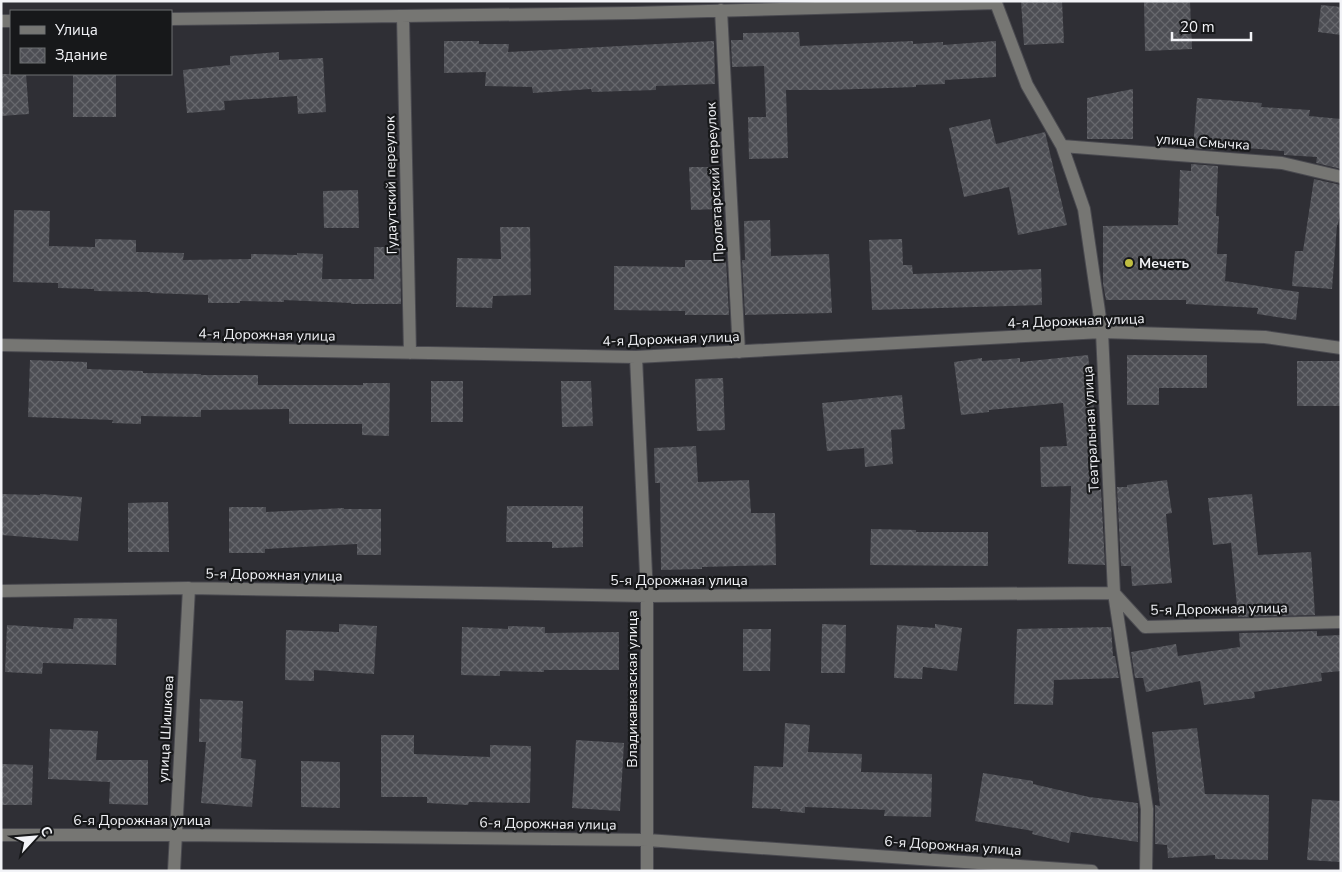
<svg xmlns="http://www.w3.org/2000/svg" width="1342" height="872" viewBox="0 0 1342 872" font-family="'Nunito Sans',sans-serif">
	<defs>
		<pattern id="building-cross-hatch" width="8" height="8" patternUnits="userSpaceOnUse" patternTransform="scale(1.25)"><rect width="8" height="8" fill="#4d4e54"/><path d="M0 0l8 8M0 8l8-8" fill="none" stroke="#67686d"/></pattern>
	</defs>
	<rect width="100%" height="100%" fill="#2f2f35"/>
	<path fill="url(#building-cross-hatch)" d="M1021,1H1062L1064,43L1024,45Z
		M1144,1H1190L1192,49L1145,51Z
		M1321,5L1341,7V35L1318,32Z
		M799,32L800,46L913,41V44L943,42V45L996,41V77L945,80V84L916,85V87L830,90H786L788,158L749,159L748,117H766L764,66L732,67L731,40H743V33Z
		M444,41H479V44H509L508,52L714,41L715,84L656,86V90L592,92L591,89L533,93L532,87L485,86L486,72L444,73Z
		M279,52V60L323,58L326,112L298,114L297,96L224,101L225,110L187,113L183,70L230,65V56Z
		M1,74H26L29,114L1,116Z
		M73,74H116V117H73Z
		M1133,89V139H1087V98Z
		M1197,98L1262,103L1261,107L1310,110L1309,116L1341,119V169L1316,163L1317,157L1284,155V151L1219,146L1218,150L1193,148Z
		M990,119L996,144L1045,132L1067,225L1018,235L1009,187L964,197L949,128Z
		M1191,164L1218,166L1216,216H1219L1217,254H1227L1225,281L1299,292L1296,320L1257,314L1258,308L1186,304V300H1106L1103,284V226L1178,225L1180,170L1191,171Z
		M689,167H719L720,209L691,210Z
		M1314,179L1341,185V207L1338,225H1337L1332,289L1292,286L1295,251H1303Z
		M358,190L359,228H324L323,191Z
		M14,210L50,211L49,246L95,247V239L136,240V252L184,253L183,260L251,259V254L297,255V253L323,254L322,279H374V247H400L401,304H351V303L284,300V302L240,301V303H208V295L150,293V292L94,291V289L58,288V283L13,282Z
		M770,220L771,256L829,254L832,313L745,315L742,260H745L744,221Z
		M500,227H530L531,295L493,296L492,308L456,307L457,258L501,259Z
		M902,239L903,265H912L913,274L1041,269L1042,305L872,310L869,240Z
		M685,260H726L729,315H685V311L614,310V266L685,267Z
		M1088,355L1094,410L1096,489H1101L1105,565L1068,564L1071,486L1041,487L1040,447L1067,446L1063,403L989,410V412L961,415L954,362L982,358V361L1020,358V362Z
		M1127,355H1207V388H1159V405H1127Z
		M30,360L87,362V369L143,371V373L201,374V375H258V385H363V383H390L389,436L362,435V424H289V409L201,410V417L141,416V424L112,423L113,420L28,417Z
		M1297,361H1341V406H1297Z
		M723,378L725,430L697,431L695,379Z
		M431,381H463V422H431Z
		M561,381H591L593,426L562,427Z
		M902,395L905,429L891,430L893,464L865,467L864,448L827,451L822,403Z
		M696,446L698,482L749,480L751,513H775L776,565L702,567V569L661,570L660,483H655L654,448Z
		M1167,480L1172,513L1166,514L1172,583L1132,586L1131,566H1121L1117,487H1127V485Z
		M1,494L40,495V494L82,497L78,541L1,535Z
		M1252,494L1258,555L1311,552L1315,615L1238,617L1231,543L1213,545L1208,498Z
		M168,502L169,552H128V503Z
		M507,506H583V547L552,548V542H506Z
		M229,507H266V512L344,508V509H381V555H357V544L265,549V553H229Z
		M871,529L916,530V532H988V566L870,565Z
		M74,618L117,619L116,665L43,663L42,674L5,672L7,625L73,629Z
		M339,624L377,626L374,674L314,670V681L285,680L286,630L339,632Z
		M822,624L846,625L845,673H821Z
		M935,624L962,628L957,671L923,667L922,679L894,678L897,625L935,628Z
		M508,626L545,627V633L619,632V670H544V672L500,671V676L461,675L462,627L508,629Z
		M1111,627L1113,656H1115L1119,678L1054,680L1053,705L1014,704L1017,629Z
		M743,629H771L770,671H743Z
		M1317,631V636L1341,635V671L1321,673L1322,681L1254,692L1255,698L1204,705L1200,681L1146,692L1143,678H1135L1131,652L1176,644L1178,656L1240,647L1239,633Z
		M200,699L243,701L241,758L256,760L252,807L201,803L206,742H199Z
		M785,723L810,725L808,752L862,754L861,772L932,774L931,817L884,816L885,810L805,807V813L780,811L781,809L752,808L754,766L783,767Z
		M1197,728L1205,794L1269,795L1268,860L1215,859V855L1168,858L1167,845L1155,844V805L1160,806L1152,732Z
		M50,729L98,731L96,760H148V805L109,804L110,782L48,779Z
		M381,735H414V754L490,757V745L531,746L530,803L469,802L468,805L427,803V797H381Z
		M576,740L624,743L620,811L572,808Z
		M301,761L340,762V808L301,807Z
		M1,764L33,765L32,805H1Z
		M983,773L1033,781V784L1089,797L1138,803V842L1071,832L1069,843L1032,834L1033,831L975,821Z
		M1312,799L1341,801V862L1307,860Z"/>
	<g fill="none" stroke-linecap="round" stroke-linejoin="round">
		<g stroke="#4a4a50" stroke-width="14">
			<path id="minor" d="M996,3L1027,85L1062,146L1084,209L1102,332L1114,593L1147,809L1146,871
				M721,10L739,352
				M403,16L410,353
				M171,19L634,13L996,3V1
				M1,21H11
				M1062,146L1282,163L1341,177
				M1,345L636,357L1102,332L1265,337L1341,348
				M636,357L647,596V871
				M1,591L189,588L647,596L1114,593L1145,627L1341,622
				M1,835H176L647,840L1092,871
				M174,871L189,588"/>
		</g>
		<use href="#minor" stroke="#767673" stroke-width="12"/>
	</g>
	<circle fill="#c0be41" stroke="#17181a" stroke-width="2" cx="1129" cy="263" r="5"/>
	<g text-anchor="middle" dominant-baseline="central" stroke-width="4.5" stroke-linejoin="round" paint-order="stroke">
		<g font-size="14" fill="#f2f3f7" stroke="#17181a">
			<text transform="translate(1203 142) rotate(4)">улица Смычка</text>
			<text transform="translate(715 182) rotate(-93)">Пролетарский переулок</text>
			<text transform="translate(391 185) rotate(-91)">Гудаутский переулок</text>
			<text transform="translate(1076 321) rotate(-2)">4-я Дорожная улица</text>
			<text transform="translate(267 335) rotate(1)">4-я Дорожная улица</text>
			<text transform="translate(671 339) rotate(-2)">4-я Дорожная улица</text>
			<text transform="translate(1091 429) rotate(-93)">Театральная улица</text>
			<text transform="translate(274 575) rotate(1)">5-я Дорожная улица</text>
			<text x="679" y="580">5-я Дорожная улица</text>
			<text transform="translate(1219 609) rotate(-1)">5-я Дорожная улица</text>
			<text transform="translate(632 689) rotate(-90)">Владикавказская улица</text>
			<text transform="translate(166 729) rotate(-87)">улица Шишкова</text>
			<text x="142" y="820">6-я Дорожная улица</text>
			<text transform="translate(548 824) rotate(1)">6-я Дорожная улица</text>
			<text transform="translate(953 846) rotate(4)">6-я Дорожная улица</text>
		</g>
		<g font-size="14" font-weight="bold" fill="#f2f3f7" stroke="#17181a" text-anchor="start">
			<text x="1139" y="263">Мечеть</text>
		</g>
	</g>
	<rect width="1342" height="872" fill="none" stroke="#f2f3f7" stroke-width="5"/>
	<rect x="10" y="10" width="162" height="65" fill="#17181a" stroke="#6f7072"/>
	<rect x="20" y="26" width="25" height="8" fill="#767673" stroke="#6f7072"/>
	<text x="55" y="35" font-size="15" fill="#f2f3f7">Улица</text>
	<rect x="20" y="48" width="25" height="15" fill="url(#building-cross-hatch)" stroke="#6f7072"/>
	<text x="55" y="60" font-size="15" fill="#f2f3f7">Здание</text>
	<g transform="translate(35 837) rotate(64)" stroke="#17181a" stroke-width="4" paint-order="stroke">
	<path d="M0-4L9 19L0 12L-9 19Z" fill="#f2f3f7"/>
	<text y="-8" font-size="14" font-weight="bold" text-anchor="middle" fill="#f2f3f7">С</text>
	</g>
	<path d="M1172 32v8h79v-8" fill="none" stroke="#f2f3f7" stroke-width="2.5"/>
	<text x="1180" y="32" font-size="15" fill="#f2f3f7" stroke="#17181a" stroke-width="4" paint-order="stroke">20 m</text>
</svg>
